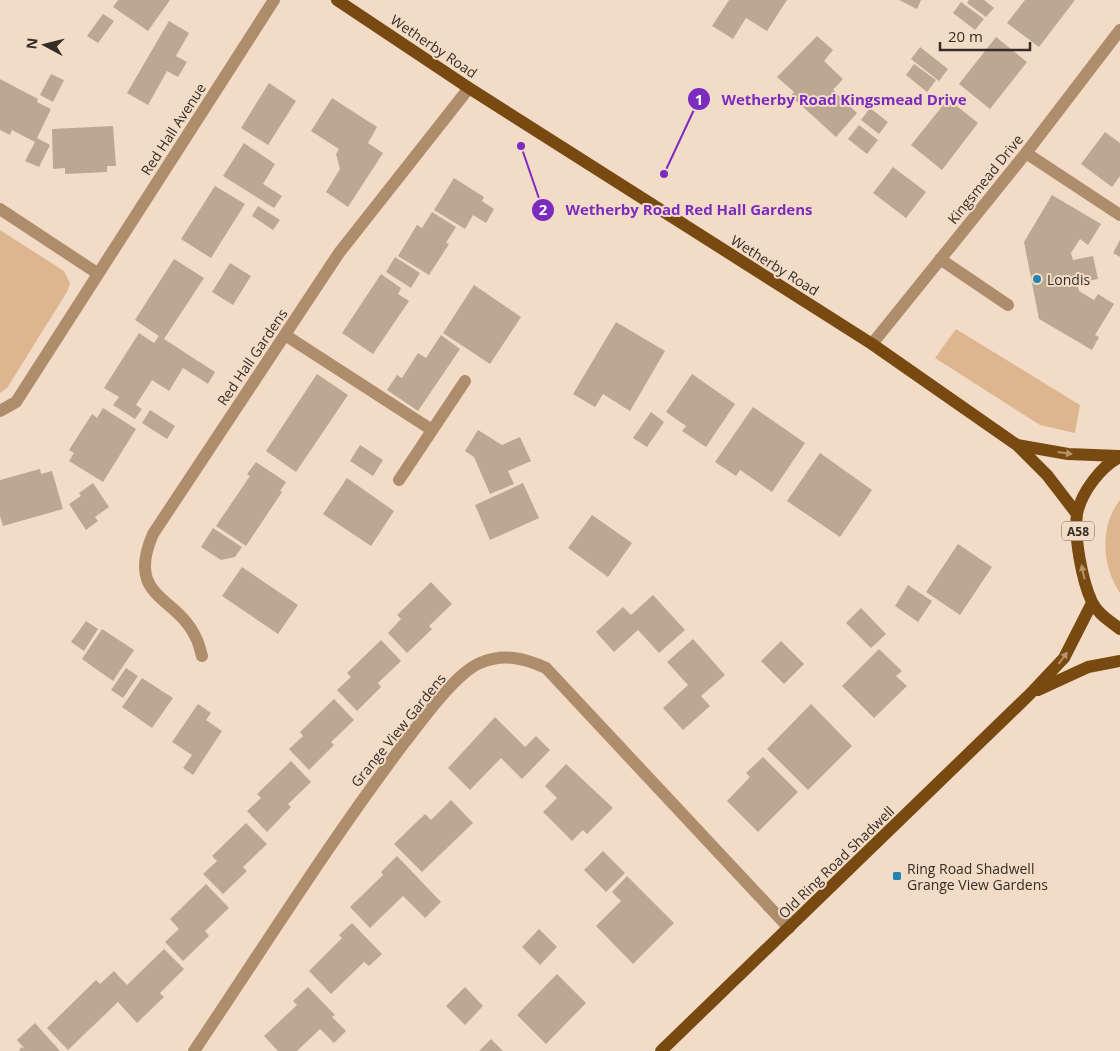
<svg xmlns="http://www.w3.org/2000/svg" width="1120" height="1051" viewBox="0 0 1120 1051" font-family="'Open Sans',sans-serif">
	<rect width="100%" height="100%" fill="#f3dcc7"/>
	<path fill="#ddb690" d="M0,230L64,271L70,283L67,292L7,388L0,393Z
		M956,329L1080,405L1075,433L1040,425L935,358Z
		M1120,500V593C1102,567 1099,526 1120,500Z"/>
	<path fill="#bca793" d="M118,0H170L148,31L113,7Z
		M729,0H787L767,31L746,18L733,39L712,26Z
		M899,0H921L917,9Z
		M969,0H984L994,8L986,17L967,3Z
		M1025,0H1075L1039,47L1007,23Z
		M961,2L984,19L975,30L953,13Z
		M103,14L114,21L98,43L87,36Z
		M169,21L189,33L176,56L187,62L178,77L167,71L148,105L127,93Z
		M817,36L833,50L824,61L843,79L833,90L857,113L836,137L791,96L794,92L777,77Z
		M996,37L1027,62L990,109L959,84Z
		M920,47L948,69L939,81L911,59Z
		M914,64L936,80L927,92L906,75Z
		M51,74L64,80L53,102L40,95Z
		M0,79L38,99L37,102L51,109L37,138L50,145L39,167L25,161L35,142L12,130L10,135L0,130Z
		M269,83L296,101L268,145L241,128Z
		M332,98L377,127L368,143L383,153L348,207L326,192L340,169L336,154L339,149L311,131Z
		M948,99L978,123L942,170L911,145Z
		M870,108L888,122L879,134L861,120Z
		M859,125L878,140L867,154L848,139Z
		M113,126L116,166H107V172L65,174V168L53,169L52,129Z
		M1105,132L1120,143V176L1112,187L1081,164Z
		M244,143L275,164L263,184L282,196L274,208L223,176Z
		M893,167L926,192L906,218L873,193Z
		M454,178L484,197L482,201L494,209L486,223L473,215L465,229L434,210Z
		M215,186L245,204L211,258L181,239Z
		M1052,195L1101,224L1088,245L1080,239L1071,253L1073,260L1093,256L1098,279L1077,283L1079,291L1094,300L1098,294L1114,304L1095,335L1099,337L1092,350L1039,319L1024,242Z
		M258,206L280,220L273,230L252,216Z
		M432,212L456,227L446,243L449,244L429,275L398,256L417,225L422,228Z
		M1120,240V257L1113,253Z
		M395,257L420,273L411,288L386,272Z
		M174,259L204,278L164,339L215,372L208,384L183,368L169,391L152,380L136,405L142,409L135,419L113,405L119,397L104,388L139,333L154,343L159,336L135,320Z
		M230,263L251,276L233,305L212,292Z
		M381,274L401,288L398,294L409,301L373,354L342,333Z
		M474,285L521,317L490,364L443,333Z
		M616,322L665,351L630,411L603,394L595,407L573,394Z
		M441,335L460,349L418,411L387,390L397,375L402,378L418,353L426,358Z
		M317,374L348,395L296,472L266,451Z
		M692,374L735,404L706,447L682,431L686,426L666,412Z
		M753,407L805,443L772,492L740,470L736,476L715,462Z
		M103,408L136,429L103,482L69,461L74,453L69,450L92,414L97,418Z
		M150,410L175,426L167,439L142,423Z
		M651,412L664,422L647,447L633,438Z
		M478,430L502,445L520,437L531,461L508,471L514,484L490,494L474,457L465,451Z
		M360,445L383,460L373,476L350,461Z
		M820,453L872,490L840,537L787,501Z
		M256,462L286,482L280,491L282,492L246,546L216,526L250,476L247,474Z
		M40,469L41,474L52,471L63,509L3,526L0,516V480Z
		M347,478L394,511L371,546L323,514Z
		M93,483L109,507L95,517L98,521L86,530L69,504L81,496L79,493Z
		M523,483L539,518L490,540L475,505Z
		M592,515L632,543L608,577L568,548Z
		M213,528L242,547L235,557L221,560L201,547Z
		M958,544L992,567L960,615L926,592Z
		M242,567L298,605L278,634L222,596Z
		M431,582L452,604L429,626L432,629L407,653L388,633L401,619L397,615Z
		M908,585L932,601L918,622L895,606Z
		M653,595L685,630L659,653L638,630L614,652L596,632L623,607L631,615Z
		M861,608L886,634L871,648L846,623Z
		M86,621L98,629L84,651L71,642Z
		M102,629L134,650L113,681L82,659Z
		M693,639L725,675L701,696L710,706L683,730L663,708L688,685L667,662Z
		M381,640L401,661L378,683L381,687L357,711L337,690L351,677L347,673Z
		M781,641L804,664L784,684L761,661Z
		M879,649L902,671L896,676L907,686L874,718L842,686Z
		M126,668L138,676L123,698L111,690Z
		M142,678L173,698L152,728L122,707Z
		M334,699L354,720L331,742L334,745L309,770L289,749L303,736L300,732Z
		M198,704L211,713L206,720L222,731L193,775L183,768L192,755L172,742Z
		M811,704L852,746L808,790L767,749Z
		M495,717L525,747L536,736L550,750L522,779L501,758L470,790L448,768Z
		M763,757L798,792L758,832L727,801L750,777L746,773Z
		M291,761L311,782L288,804L291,807L267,832L247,811L261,798L257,794Z
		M566,764L613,808L587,834L583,830L572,841L543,812L557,798L545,786Z
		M451,800L473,823L422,872L394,844L425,814L431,820Z
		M246,823L267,844L243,867L247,871L223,894L203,874L217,861L212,856Z
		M603,851L625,873L606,892L584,870Z
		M397,856L441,902L425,918L403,896L370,928L350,907L383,875L381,872Z
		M627,876L674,923L633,964L596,926L621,901L612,892Z
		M206,884L229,908L205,931L209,936L183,961L165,942L179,929L170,919Z
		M352,923L382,954L369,966L364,962L331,994L309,971L342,938L339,935Z
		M539,929L557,947L540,965L522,947Z
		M164,949L184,969L160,993L164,997L137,1023L118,1002L68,1050L47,1028L96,980L100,984L114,971L127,985Z
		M557,974L586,1003L546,1044L517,1015Z
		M308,987L335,1015L332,1017L346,1031L334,1043L320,1029L297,1051H278L264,1036L297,1005L293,1001Z
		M465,987L483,1006L465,1025L446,1006Z
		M35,1023L60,1051H19L21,1047L25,1049L17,1040Z
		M491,1039L503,1051H479Z"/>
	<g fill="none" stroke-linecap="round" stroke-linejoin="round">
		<path stroke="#ae8d6c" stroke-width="12" d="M1026,153L1120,215
			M0,209L97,273
			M940,259L1008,305
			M285,335L432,430
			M872,344L1026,153L1120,30
			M0,411L16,402L274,0
			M399,480L465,381
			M202,656C200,650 199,643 196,638C177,595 125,599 153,534L339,253L469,88
			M194,1051C264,947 330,841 405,742C422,720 456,673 480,663C504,653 524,658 546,668L789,928"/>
		<path stroke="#784a11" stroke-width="12" d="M337,0L469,88L872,344L1017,445L1047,475L1077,514
			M1017,445L1068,454L1119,456
			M1120,457C1101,466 1081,493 1077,514C1074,537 1082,581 1092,602C1098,614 1110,621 1120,629
			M1038,690L1088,667L1120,661
			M661,1051L1030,694L1064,658L1092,603"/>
	</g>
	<defs><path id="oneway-solid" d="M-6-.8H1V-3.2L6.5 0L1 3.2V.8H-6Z" transform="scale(1.25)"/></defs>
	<g fill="#b6936c">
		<use href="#oneway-solid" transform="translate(1065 453) rotate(8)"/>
		<use href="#oneway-solid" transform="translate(1083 572) rotate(-102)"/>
		<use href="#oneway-solid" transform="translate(1063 658) rotate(-53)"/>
	</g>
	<g fill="#2483af" stroke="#f3dcc7" stroke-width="2">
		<circle cx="1037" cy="279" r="5"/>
		<rect x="892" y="871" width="10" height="10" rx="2.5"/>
	</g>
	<g text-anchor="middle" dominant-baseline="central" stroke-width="4" stroke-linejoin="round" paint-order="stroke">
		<rect fill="#f3dcc7" stroke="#6e6256" stroke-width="1" x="1062" y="521.5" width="32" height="19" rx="4"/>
		<g font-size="12" font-weight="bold" fill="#352d25">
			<text x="1078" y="531">A58</text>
		</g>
		<g font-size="14" fill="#352d25" stroke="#f3dcc7">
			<text transform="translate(434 46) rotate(34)">Wetherby Road</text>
			<text transform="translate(173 129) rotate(-57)">Red Hall Avenue</text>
			<text transform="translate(985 179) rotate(-51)">Kingsmead Drive</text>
			<text transform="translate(775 265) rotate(32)">Wetherby Road</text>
			<text transform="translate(252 357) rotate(-56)">Red Hall Gardens</text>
			<text transform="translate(398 730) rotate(-51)">Grange View Gardens</text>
			<text transform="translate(836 862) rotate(-44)">Old Ring Road Shadwell</text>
		</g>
		<g font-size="14" fill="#352d25" stroke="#f3dcc7" text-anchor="start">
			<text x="1047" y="279">Londis</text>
			<text x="907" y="868">Ring Road Shadwell<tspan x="907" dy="16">Grange View Gardens</tspan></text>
		</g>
	</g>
	<path fill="none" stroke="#7b2cbf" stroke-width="2" d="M664 174L699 99M521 146L543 210"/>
	<g fill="#7b2cbf" stroke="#f3dcc7" stroke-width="2">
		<circle cx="664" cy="174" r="5"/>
		<circle cx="521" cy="146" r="5"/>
		<circle cx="699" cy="99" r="12"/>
		<circle cx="543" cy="210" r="12"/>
	</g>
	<g font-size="15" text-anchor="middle" font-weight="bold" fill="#fff">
		<text x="699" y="105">1</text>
		<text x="543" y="215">2</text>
	</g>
	<g font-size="15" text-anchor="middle" font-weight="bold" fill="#7b2cbf" stroke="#f3dcc7" stroke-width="4" stroke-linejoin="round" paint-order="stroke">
		<text x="844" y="105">Wetherby Road Kingsmead Drive</text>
		<text x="689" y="215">Wetherby Road Red Hall Gardens</text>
	</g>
	<g transform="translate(45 45) rotate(277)" stroke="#f3dcc7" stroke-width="4" paint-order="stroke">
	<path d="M0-4L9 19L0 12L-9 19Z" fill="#352d25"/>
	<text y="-8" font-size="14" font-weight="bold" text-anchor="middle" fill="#352d25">N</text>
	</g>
	<path d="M940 42v8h90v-8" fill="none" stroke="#352d25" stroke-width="2.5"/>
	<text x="948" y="42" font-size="15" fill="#352d25" stroke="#f3dcc7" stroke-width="4" paint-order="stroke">20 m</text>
</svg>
